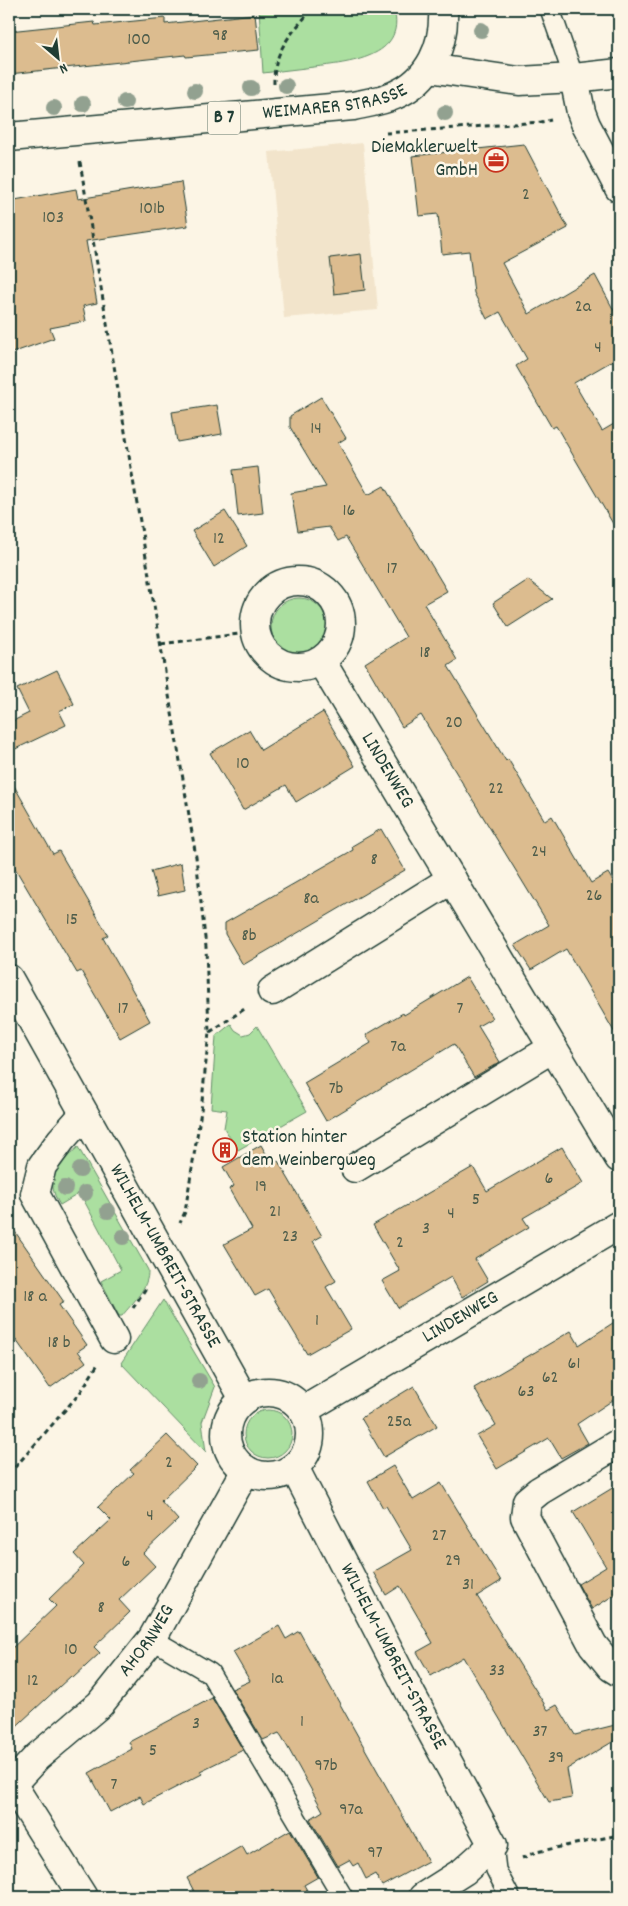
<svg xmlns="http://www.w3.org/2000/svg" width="628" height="1906" viewBox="0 0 628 1906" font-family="Dekko,sans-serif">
	<rect width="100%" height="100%" fill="#fcf5e5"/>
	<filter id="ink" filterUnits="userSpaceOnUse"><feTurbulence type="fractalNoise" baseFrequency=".02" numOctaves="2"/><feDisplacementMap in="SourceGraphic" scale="10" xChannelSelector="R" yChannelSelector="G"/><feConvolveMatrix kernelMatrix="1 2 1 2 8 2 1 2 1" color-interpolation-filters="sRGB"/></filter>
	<g filter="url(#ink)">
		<path fill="#f2e4cb" d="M363,143L378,310L284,318L269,152Z"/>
		<path fill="#abdfa0" stroke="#658e6a" d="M259,9H394C407,58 347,63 314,67C297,69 280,71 263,73Z
			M271 626a28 28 0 1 1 56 0a28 28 0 1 1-56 0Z
			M231,1024L235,1030L243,1035L250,1033L257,1026L307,1111L238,1150L224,1128L227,1110L211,1108L216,1036Z
			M78,1147L148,1270C149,1288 133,1302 122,1316H119L101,1281L121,1270L80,1193L60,1205C43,1178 58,1165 78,1147Z
			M163,1300L215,1387L202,1422L206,1452L121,1363Z
			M244 1434a24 24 0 1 1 48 0a24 24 0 1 1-48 0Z"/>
		<path fill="#dcbc8f" stroke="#1f3d34" d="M255,14L259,50L186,57L185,55L9,74V31L94,22L95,25L165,18V24Z
			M524,144L568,228L502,263L529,314L595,275L619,320V357L574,383L602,431L619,421V534L556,426L552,428L516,366L527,359L500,312L487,319L474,293L469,251L442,254L438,214L419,216L412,156Z
			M181,182L188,226L86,241L97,303L83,306L86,321L50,328L54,338L9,354V201L76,189L78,199Z
			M361,254L365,290L334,294L330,258Z
			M321,397L346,438L338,443L368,495L384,486L447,591L424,604L457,660L448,666L506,761L508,759L545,821L552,816L591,883L608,873L619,891V1040L566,949L531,970L515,945L549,925L421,715L402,727L365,663L406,637L346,537L338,541L329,527L298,531L291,493L326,487L290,427V416Z
			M217,405L222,434L177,442L172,412Z
			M258,467L263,513L238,516L233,470Z
			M225,511L247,546L214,567L192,531Z
			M528,580L552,599L508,627L493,603Z
			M57,670L74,704L59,711L66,725L9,752V723L29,713L17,689Z
			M323,712L355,766L296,802L286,785L243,810L210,753L249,730L261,750Z
			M9,777L53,854L59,851L108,935L103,938L150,1021L120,1038L81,971L77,973L9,858Z
			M381,829L405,870L243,965L225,934V923L353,850L352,846Z
			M181,863L185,890L158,896L151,871Z
			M467,977L492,1018L478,1026L500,1062L474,1077L454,1044L326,1121L304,1083L371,1043L366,1035L403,1013L404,1015Z
			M261,1145L272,1164L278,1161L322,1236L313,1241L336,1281L326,1287L351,1329L307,1354L268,1289L255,1296L224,1244L252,1229L229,1189L234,1186L223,1167Z
			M562,1147L583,1183L523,1218L529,1227L475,1259L488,1281L462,1297L451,1277L398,1308L382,1281L400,1271L373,1225L473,1167L487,1191Z
			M9,1223L64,1302L59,1305L87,1345L78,1351L86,1362L50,1388L9,1330Z
			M619,1319V1396L577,1424L588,1443L561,1458L549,1438L497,1469L477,1436L496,1425L474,1388L571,1331L579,1345Z
			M414,1386L437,1426L384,1457L361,1418Z
			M167,1435L197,1466L161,1501L178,1520L143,1553L155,1566L119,1600L130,1612L94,1647L100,1653L73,1678L71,1676L9,1733V1651L56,1606L49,1599L84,1565L74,1554L111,1520L98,1507L134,1473L130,1470Z
			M393,1466L413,1500L441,1483L501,1581L477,1596L548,1710L557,1705L575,1735L619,1724V1738L567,1769L572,1798L549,1802L463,1657L431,1676L417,1652L433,1643L400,1586L386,1595L373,1572L412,1550L386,1506L383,1508L368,1481Z
			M619,1484V1592L592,1609L578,1584L606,1567L573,1512Z
			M279,1626L286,1639L299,1631L428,1861L382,1886L375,1874L366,1879L358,1863L353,1866L349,1860L338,1866L310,1819L323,1811L282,1737L279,1733L263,1740L232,1689L250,1681L233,1652Z
			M212,1698L243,1750L200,1771L202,1774L144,1804L140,1796L110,1812L89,1773L132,1749L129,1742Z
			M290,1830L318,1877L304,1885L311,1897H197L187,1878L242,1846L247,1855Z"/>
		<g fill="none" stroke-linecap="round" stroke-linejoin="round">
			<g stroke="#1f3d34" stroke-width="22">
				<path id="lane" d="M550,9L574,78
					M152,1639L210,1673L343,1897
					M493,1845L496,1870L510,1897"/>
			</g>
			<g stroke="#1f3d34" stroke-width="31">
				<g id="street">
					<path d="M574,78L581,112L586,125L619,188"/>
					<circle cx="298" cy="624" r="43"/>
					<path id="s1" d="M321,661L619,1158"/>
					<path id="s2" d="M9,979L244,1399"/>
					<path d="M272,991L452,879"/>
					<path d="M84,1114L61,1140L42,1166L35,1194L114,1339"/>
					<path d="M355,1168L553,1048"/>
					<circle cx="268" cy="1434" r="42"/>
					<path id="s3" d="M304,1410L619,1225"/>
					<path d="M619,1443L539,1491L527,1501L525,1517L593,1645L611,1667L619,1672"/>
					<path id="s4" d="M294,1467L412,1696L493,1845L464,1871L423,1897"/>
					<path id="s5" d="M9,1784H12L37,1757L100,1704L152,1639L246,1470"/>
					<path d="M12,1784L83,1897"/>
				</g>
			</g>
			<g stroke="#1f3d34" stroke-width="31">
				<path id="secondary" d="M429,68L519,81L574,78L619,73"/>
			</g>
			<g stroke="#1f3d34" stroke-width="31">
				<g id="primary">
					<path id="s6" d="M9,137L353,106C367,103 382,101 395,95C430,80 445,45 443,9"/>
				</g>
			</g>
			<path stroke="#1f3d34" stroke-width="3" stroke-dasharray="5 4" stroke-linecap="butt" d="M274,84C273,50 292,33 312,9
				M386,133L541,122L551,120
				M80,162L196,857L206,947L209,1032L201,1111L185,1212L180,1223
				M161,644L254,632
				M210,1032L246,1008
				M133,1308L146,1288
				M9,1474L80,1393L98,1364
				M522,1858L536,1852L619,1835"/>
			<use href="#lane" stroke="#fcf5e5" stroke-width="19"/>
			<use href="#street" stroke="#fcf5e5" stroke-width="28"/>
			<use href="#secondary" stroke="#fcf5e5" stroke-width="28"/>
			<use href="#primary" stroke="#fcf5e5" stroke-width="28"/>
		</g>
		<g fill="#92a190">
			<circle cx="481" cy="30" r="8"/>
			<circle cx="286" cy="86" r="8"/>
			<circle cx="251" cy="88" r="8"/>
			<circle cx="195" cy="91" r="8"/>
			<circle cx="125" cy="102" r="8"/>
			<circle cx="83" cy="104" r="8"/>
			<circle cx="54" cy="108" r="8"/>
			<circle cx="445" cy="113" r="8"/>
			<circle cx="80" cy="1170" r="8"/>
			<circle cx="65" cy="1188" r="8"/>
			<circle cx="85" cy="1193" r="8"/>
			<circle cx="108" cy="1211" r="8"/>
			<circle cx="123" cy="1237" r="8"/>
			<circle cx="199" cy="1381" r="8"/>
		</g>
	</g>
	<defs>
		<g id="office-ring" transform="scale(1.25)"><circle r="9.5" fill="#fcf5e5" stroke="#c8321e" stroke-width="1.5"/><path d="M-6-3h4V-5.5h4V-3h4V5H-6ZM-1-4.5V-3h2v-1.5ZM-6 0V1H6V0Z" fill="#c8321e"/></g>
		<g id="building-ring" transform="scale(1.25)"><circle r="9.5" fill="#fcf5e5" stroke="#c8321e" stroke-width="1.5"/><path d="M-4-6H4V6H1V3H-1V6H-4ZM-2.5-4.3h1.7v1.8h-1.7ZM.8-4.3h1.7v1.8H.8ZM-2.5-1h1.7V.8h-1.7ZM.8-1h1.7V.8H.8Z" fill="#c8321e"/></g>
	</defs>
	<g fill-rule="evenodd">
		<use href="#office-ring" x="496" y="160"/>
		<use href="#building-ring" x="225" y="1150"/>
	</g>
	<g text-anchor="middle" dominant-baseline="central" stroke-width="5" stroke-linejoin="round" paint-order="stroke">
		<g font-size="18" fill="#4e5d4b">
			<text x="220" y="36">98</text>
			<text x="139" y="40">100</text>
			<text x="526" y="195">2</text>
			<text x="152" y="209">101b</text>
			<text x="53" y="218">103</text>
			<text x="583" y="307">2a</text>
			<text x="598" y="348">4</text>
			<text x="316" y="429">14</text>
			<text x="349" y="511">16</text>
			<text x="219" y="539">12</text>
			<text x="392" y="569">17</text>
			<text x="425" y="653">18</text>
			<text x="454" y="723">20</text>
			<text x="243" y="764">10</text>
			<text x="496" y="789">22</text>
			<text x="539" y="852">24</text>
			<text x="374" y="860">8</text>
			<text x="594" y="896">26</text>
			<text x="311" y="899">8a</text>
			<text x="72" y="920">15</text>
			<text x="249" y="936">8b</text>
			<text x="123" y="1009">17</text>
			<text x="460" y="1009">7</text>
			<text x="398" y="1047">7a</text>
			<text x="336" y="1089">7b</text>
			<text x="549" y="1179">6</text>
			<text x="261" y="1187">19</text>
			<text x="476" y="1200">5</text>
			<text x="275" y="1212">21</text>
			<text x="451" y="1214">4</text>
			<text x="426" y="1229">3</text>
			<text x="290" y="1237">23</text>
			<text x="400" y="1243">2</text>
			<text x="35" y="1297">18 a</text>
			<text x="317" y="1321">1</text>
			<text x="59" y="1343">18 b</text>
			<text x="574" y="1364">61</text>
			<text x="550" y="1378">62</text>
			<text x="526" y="1392">63</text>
			<text x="399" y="1422">25a</text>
			<text x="169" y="1463">2</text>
			<text x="150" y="1516">4</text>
			<text x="439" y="1536">27</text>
			<text x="453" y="1561">29</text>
			<text x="126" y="1562">6</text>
			<text x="468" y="1585">31</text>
			<text x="101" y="1608">8</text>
			<text x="71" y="1650">10</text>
			<text x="497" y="1671">33</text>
			<text x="277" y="1679">1a</text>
			<text x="33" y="1681">12</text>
			<text x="302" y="1722">1</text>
			<text x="196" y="1724">3</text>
			<text x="540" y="1732">37</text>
			<text x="153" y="1751">5</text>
			<text x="556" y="1758">39</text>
			<text x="326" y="1766">97b</text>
			<text x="114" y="1785">7</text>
			<text x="351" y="1810">97a</text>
			<text x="375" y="1853">97</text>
		</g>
		<rect fill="#fcf5e5" stroke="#617469" stroke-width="1" x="208" y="101.5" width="32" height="33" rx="4"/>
		<g font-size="19" font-weight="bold" fill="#1f3d34">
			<text x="224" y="118">B 7</text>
		</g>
		<g font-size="20" fill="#1f3d34" stroke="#fcf5e5">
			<text stroke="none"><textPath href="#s6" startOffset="328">WEIMARER STRASSE</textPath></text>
			<text stroke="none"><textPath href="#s1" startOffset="128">LINDENWEG</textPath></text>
			<text stroke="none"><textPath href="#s2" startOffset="318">WILHELM-UMBREIT-STRASSE</textPath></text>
			<text stroke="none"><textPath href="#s3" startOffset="182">LINDENWEG</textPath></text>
			<text stroke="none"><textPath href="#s5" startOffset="201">AHORNWEG</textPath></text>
			<text stroke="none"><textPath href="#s4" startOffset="214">WILHELM-UMBREIT-STRASSE</textPath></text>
		</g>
		<g font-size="20" fill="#1f3d34" stroke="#fcf5e5" text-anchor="end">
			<text x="478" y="148">DieMaklerwelt<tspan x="478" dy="23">GmbH</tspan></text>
			<text x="242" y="1138" text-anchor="start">Station hinter<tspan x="242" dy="23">dem Weinbergweg</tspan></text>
		</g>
	</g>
	<rect width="628" height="1906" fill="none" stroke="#fcf5e5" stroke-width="30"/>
	<rect x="15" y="15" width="598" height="1876" fill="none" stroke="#1f3d34" stroke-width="2" filter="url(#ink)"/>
	<g transform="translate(58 58) rotate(152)" stroke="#fcf5e5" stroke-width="4" paint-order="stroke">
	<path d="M0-4L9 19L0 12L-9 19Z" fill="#1f3d34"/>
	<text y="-8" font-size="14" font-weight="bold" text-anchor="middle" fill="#1f3d34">N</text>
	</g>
</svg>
